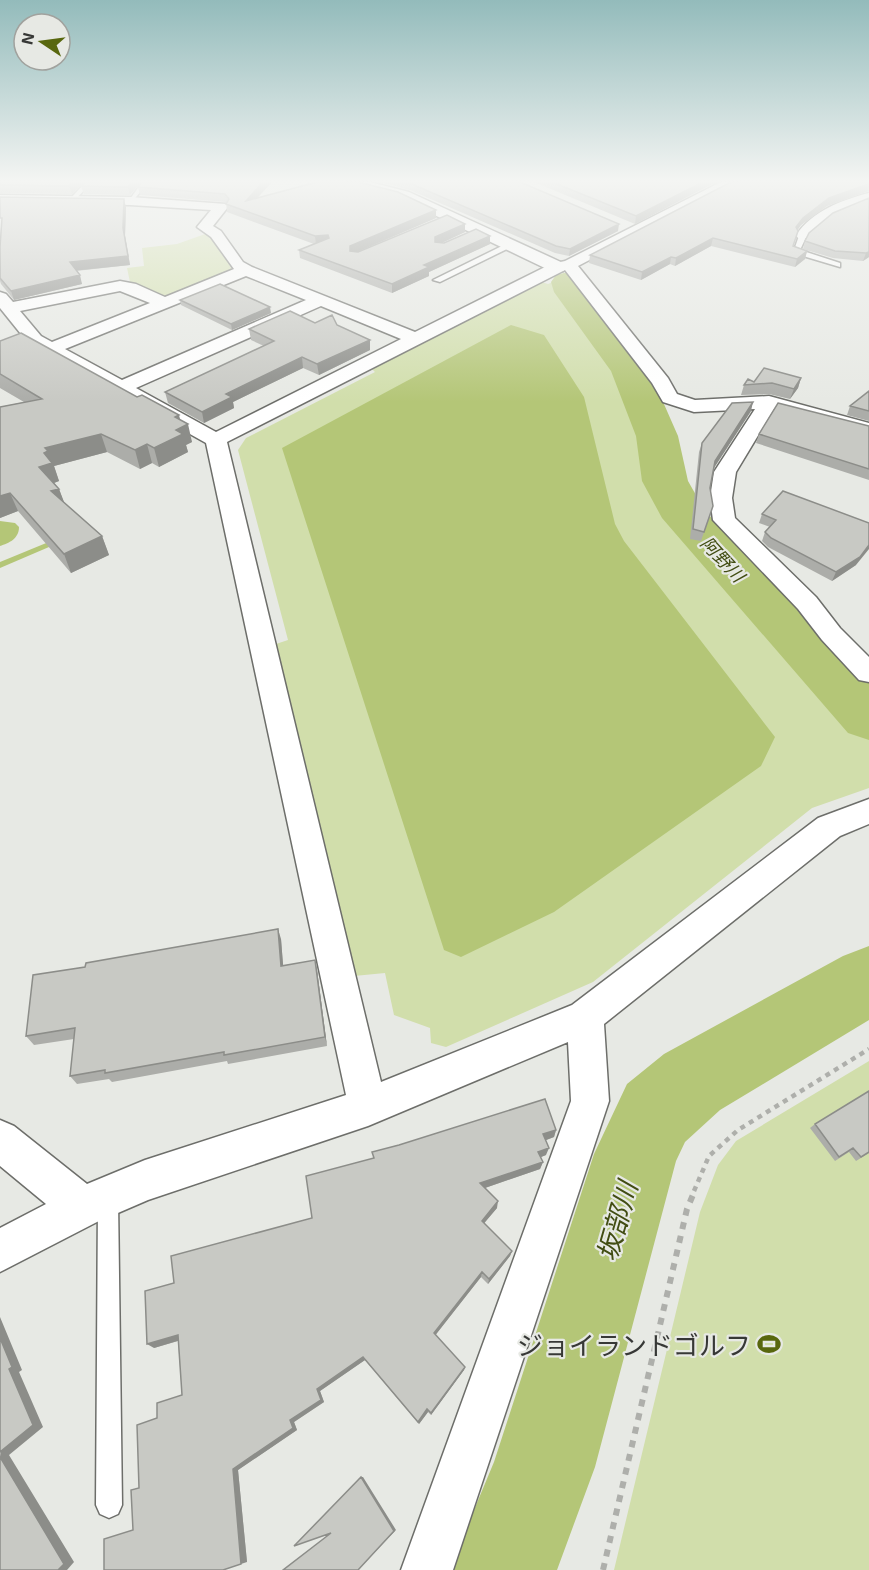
<svg xmlns="http://www.w3.org/2000/svg" width="869" height="1570" viewBox="0 0 869 1570" font-family="'Exo 2','Noto Sans JP',sans-serif">
	<rect width="100%" height="100%" fill="#e7e9e4"/>
	<path fill="#d1deab" d="M208,233L215,238L232,270L229,274L172,297H161L130,282L127,268L144,266L142,248L177,244Z
		M538,281L548,284L553,282L624,376L661,498L681,532L869,739V788L812,808L593,982L446,1047L431,1043L430,1028L394,1015L385,973L354,976L273,645L288,640L238,450L246,438L375,372L370,367Z
		M869,1061V1570H614L700,1212L718,1165L736,1141Z"/>
	<path fill="#b4c677" d="M511,325L544,335L584,397L615,524L624,541L775,737L761,766L554,912L461,957L444,950L282,448Z
		M0,521L15,523L19,527C19,539 9,543 0,546Z"/>
	<g fill="none" stroke-linecap="round" stroke-linejoin="round">
		<path fill="#b4c677" fill-rule="evenodd" d="M56,539H59L63,541L0,568V562Z"/>
		<path fill="#b4c677" fill-rule="evenodd" d="M568,272L580,275L588,290L649,370L678,436L688,481L705,511L869,681V740L848,733L662,518L642,481L636,436L611,371L554,292L551,282L556,275Z
			M869,946V1020L720,1110L685,1142L676,1161L595,1467L557,1570H449L494,1462L594,1154L627,1084L664,1054L843,956Z"/>
		<g stroke="#6d6e6a" stroke-width="3">
			<path id="lane" d="M84,184L89,185L74,201H70V199Z
				M140,185L145,186L132,202H128Z
				M800,233L807,235L800,250L840,263V267L793,253Z
				M508,243L515,245L440,282L433,280Z
				M108,1189L115,1192L118,1199L122,1505L118,1514L109,1518L100,1514L96,1505L98,1199L101,1192Z"/>
		</g>
		<g stroke="#6d6e6a" stroke-width="3">
			<path id="street" d="M721,182H738L578,266L668,378L677,394L695,400L769,396L869,423V435L774,409L736,472L732,498L735,518L816,597L840,628L869,657V682L859,680L822,640L798,609L713,520L710,498L714,472L755,409L694,412L663,402L652,383L565,270L227,442L381,1082L572,1005L818,818L869,799V824L840,836L604,1024L609,1101L453,1570H401L571,1101L568,1042L368,1126L148,1200L97,1222L0,1272V1228L46,1204L0,1166V1120L14,1126L87,1184L145,1160L346,1095L206,443L29,344L0,308V292L6,294L13,302L120,281L136,284L165,297L234,269L211,237L197,227L211,210L130,205L0,203V195L130,197L226,204L228,207L213,226L221,231L243,262L252,267L415,332L551,264L565,261ZM246,276L306,300L122,380L65,349ZM120,291L150,303L52,342L41,336L20,311ZM321,306L401,339L216,432L136,388Z
				M869,193V202L829,218L808,238H798L796,235C813,211 841,200 869,193Z"/>
		</g>
		<g stroke="#6d6e6a" stroke-width="3">
			<path id="secondary" d="M345,182H370L409,192L563,263L566,267L563,271H551L399,198L347,185Z"/>
		</g>
		<path stroke="#aeafab" stroke-width="4.5" stroke-dasharray="5 5" stroke-linecap="butt" d="M694,1191L709,1156L738,1130L869,1049"/>
		<path stroke="#aeafab" stroke-width="6" stroke-dasharray="7 7" stroke-linecap="butt" d="M603,1570L687,1209L695,1190"/>
		<use href="#lane" fill="#fff" fill-rule="evenodd"/>
		<use href="#street" fill="#fff" fill-rule="evenodd"/>
		<use href="#secondary" fill="#fff" fill-rule="evenodd"/>
	</g>
	<path fill="#acada9" d="M0,182H84L72,194L0,193Z
		M85,182H272L257,198L436,218L357,252L465,224V232L442,243L490,244L429,272V276L392,293L300,258L299,250L314,244L227,212L226,202L140,195L138,187L142,183H140L130,195L84,194L81,186Z
		M380,182H520L618,231L569,256L555,253L410,190Z
		M534,182H716L635,224Z
		M869,182V191L827,206L801,225L797,230L793,246L807,251L805,259L795,267L711,246L675,266L670,264L641,280L589,263L590,255Z
		M869,198V257L863,261L833,258L803,249L805,241Z
		M126,207L125,236L130,265L76,271L82,284L14,300L1,284L0,281V247L1,227Z
		M180,300L271,313L232,330L181,305Z
		M315,323L337,325L370,350L319,375L303,368L233,402L234,408L204,423L168,403L165,392L264,346L251,340L249,329Z
		M0,341L181,420L192,442L186,445L188,452L159,467L152,463L140,469L107,452L54,466L59,481L54,483L59,489L64,503L102,536L109,555L71,573L18,511L0,518V407L24,402L0,388Z
		M801,378L798,388L790,399L769,394L741,395L744,385L754,382Z
		M869,391V421L847,415L850,406Z
		M751,411L713,469L710,488V515L701,541L690,539L699,452L702,443Z
		M869,426V480L756,443L759,434Z
		M783,491L856,565L832,581L768,547L762,541L765,532L770,527L759,523L762,514Z
		M281,939L283,966L315,960L317,970L327,1046L228,1064L227,1061L112,1082L109,1079L77,1084L70,1076L74,1039L34,1045L26,1036Z
		M815,1124L869,1153L856,1161L849,1152L835,1161L810,1128Z
		M556,1130L554,1137L546,1140V1155L541,1157L543,1162L540,1169L485,1188L497,1208L484,1223L512,1251L510,1256L488,1284L481,1277L435,1335L465,1367L464,1370L431,1415L428,1412L419,1424L365,1360L320,1391L324,1402L294,1422L297,1430L238,1470L247,1562L133,1530L139,1488L157,1418L182,1395L178,1341L154,1348L174,1283L312,1218Z"/>
	<path fill="#8c8d89" d="M73,182H84L72,194L69,186Z
		M132,182L140,183L130,195L128,187Z
		M263,182H272L247,209L246,201Z
		M703,182H716L635,224L636,216Z
		M869,184L868,191L827,206L801,225L794,235L796,227L803,218L829,198Z
		M124,199L126,207L125,236L130,265L72,271L70,262L123,228Z
		M436,210V218L350,255V246Z
		M465,224V232L435,246V237Z
		M619,224L618,231L569,256L570,249Z
		M328,235L329,243L316,245L315,236Z
		M490,236V244L429,272V276L392,293V284L424,265Z
		M713,238L711,246L675,266L676,258Z
		M807,251L805,259L795,267L797,259Z
		M869,252V257L863,261L866,253Z
		M671,257L670,264L641,280L642,272Z
		M80,275L82,284L14,300L11,291Z
		M270,307L271,313L232,330L231,324Z
		M370,340V350L319,375L317,364Z
		M302,357L303,368L233,402L234,408L204,423L202,412L226,394Z
		M801,378L798,388L790,399L794,389Z
		M753,402L751,411L712,471L715,461Z
		M179,415L182,427L188,424L192,442L186,445L188,452L159,467L154,448L175,417Z
		M101,434L107,452L54,466L59,481L46,486L39,467L45,448Z
		M147,444L152,463L140,469L135,450Z
		M59,489L66,507L51,491Z
		M10,493L18,511L0,518V496Z
		M102,536L109,555L71,573L64,554Z
		M869,545V549L856,565L832,581L836,572Z
		M278,929L281,939L284,976L281,966Z
		M315,960L317,970L327,1046L325,1037Z
		M556,1130L554,1137L541,1142L543,1134Z
		M549,1148L546,1155L536,1159L538,1152Z
		M543,1162L540,1169L479,1190L480,1183Z
		M498,1201L497,1208L481,1227L482,1221Z
		M512,1251L510,1256L488,1284L489,1279Z
		M482,1272L481,1277L434,1337V1333Z
		M0,1317L22,1370L19,1372L43,1427L9,1455L74,1562L67,1570H58L0,1457L9,1369L0,1338Z
		M178,1335L184,1339L154,1348L147,1344Z
		M363,1357L365,1360L320,1391L324,1402L294,1422L297,1430L238,1470L247,1562L241,1564L233,1469L290,1420L317,1389Z
		M465,1367L464,1370L431,1415V1413Z
		M427,1409L428,1412L419,1424L418,1422Z
		M361,1477H363L396,1530L358,1570Z"/>
	<path fill="#c8c9c4" stroke="#8c8d89" stroke-width="1.5" d="M0,182H73L69,186L0,185Z
		M85,182H132L128,187L81,186Z
		M142,182H263L246,201L317,182H358L398,192L436,210L350,246V251L358,252L447,215L465,224L435,237V242L444,243L476,229L490,236L424,265L429,267L392,284L299,250L329,238L328,235L315,236L226,204L229,199L225,194L138,187Z
		M407,182H520L619,224L570,249L556,246Z
		M552,182H703L636,216Z
		M731,182H869V184L829,198L803,218L796,227L798,231L793,246L807,251L797,259L713,238L676,258L671,257L642,272L590,255Z
		M0,197L124,199L123,228L128,256L70,262L80,275L11,291L0,278V247L2,218H0Z
		M869,198V252L866,253L835,251L805,241L809,233L833,213Z
		M220,284L270,307L231,324L180,300Z
		M290,311L315,323L332,315L337,325L370,340L317,364L302,357L226,394L232,397L202,412L165,392L274,341L249,329Z
		M21,333L137,397L142,395L179,415L175,417L188,424L176,430L183,434L154,448L147,444L135,450L101,434L45,448L48,451L44,453L52,463L39,467L59,489L51,491L102,536L64,554L10,493L0,496V407L42,399L0,374V341Z
		M764,368L801,378L794,389L772,383L744,385L748,379L754,382Z
		M869,391V411L850,406Z
		M753,402L715,461L710,488L713,506L704,532L693,529L702,443L732,403Z
		M778,403L869,426V469L759,434Z
		M783,491L869,523V545L860,557L836,572L771,538L765,532L776,520L762,514Z
		M278,929L281,966L315,960L325,1037L224,1055V1052L105,1073V1070L70,1076L75,1028L26,1036L33,975L85,967L86,963Z
		M869,1091V1152L861,1157L853,1148L839,1157L815,1124Z
		M545,1099L556,1130L543,1134L549,1148L538,1152L543,1162L480,1183L498,1201L482,1221L512,1251L489,1279L482,1272L434,1333L465,1367L431,1413L427,1409L418,1422L363,1357L317,1389L321,1400L290,1420L293,1428L233,1469L241,1564L223,1570H104V1539L133,1530L131,1490L139,1488L137,1425L157,1418V1403L182,1395L178,1335L147,1344L145,1291L174,1283L171,1256L312,1218L306,1176L374,1158L372,1152L399,1145Z
		M0,1338L12,1367L9,1369L33,1425L0,1452Z
		M0,1457L64,1564L58,1570H0Z
		M361,1477L394,1531L358,1570H283L331,1533L294,1546Z"/>
	<linearGradient id="sky" x2="0" y2="1"><stop stop-color="#93bbbb"/><stop offset="0.45" stop-color="#f4f5f3"/><stop offset="1" stop-color="#f4f5f3" stop-opacity="0"/></linearGradient>
	<rect width="869" height="402" fill="url(#sky)"/>
	<defs>
		<g id="stadium-bare" transform="scale(1.8)"><path d="M0-5a6.5 5 0 1 0 0 10a6.5 5 0 1 0 0-10ZM-3.5-1.8h7v3.6h-7Z" fill="#58670e" stroke="#e7e9e4" stroke-width="2.5" paint-order="stroke"/></g>
	</defs>
	<g fill-rule="evenodd">
		<use href="#stadium-bare" x="769" y="1344"/>
	</g>
	<g text-anchor="middle" dominant-baseline="central" stroke-width="4.5" stroke-linejoin="round" paint-order="stroke">
		<g font-size="18" font-style="italic" fill="#424d13" stroke="#e7e9e4">
			<text transform="translate(723 559) rotate(47)">阿野川</text>
		</g>
		<g font-size="26" fill="#373836" stroke="#e7e9e4" text-anchor="end">
			<text x="751" y="1344">ジョイランドゴルフ</text>
		</g>
		<g font-size="27" font-style="italic" fill="#424d13" stroke="#e7e9e4">
			<text transform="translate(616 1221) rotate(-74)">坂部川</text>
		</g>
	</g>
	<g transform="translate(42 42) rotate(283)"><circle r="28" fill="#e7e9e4" stroke="#a1a29e" stroke-width="1.5"/>
	<path d="M0-4.5L10 22L0 15L-10 22Z" fill="#58670e"/>
	<text y="-9" font-size="16" font-weight="bold" text-anchor="middle" fill="#373836">N</text>
	</g>
</svg>
